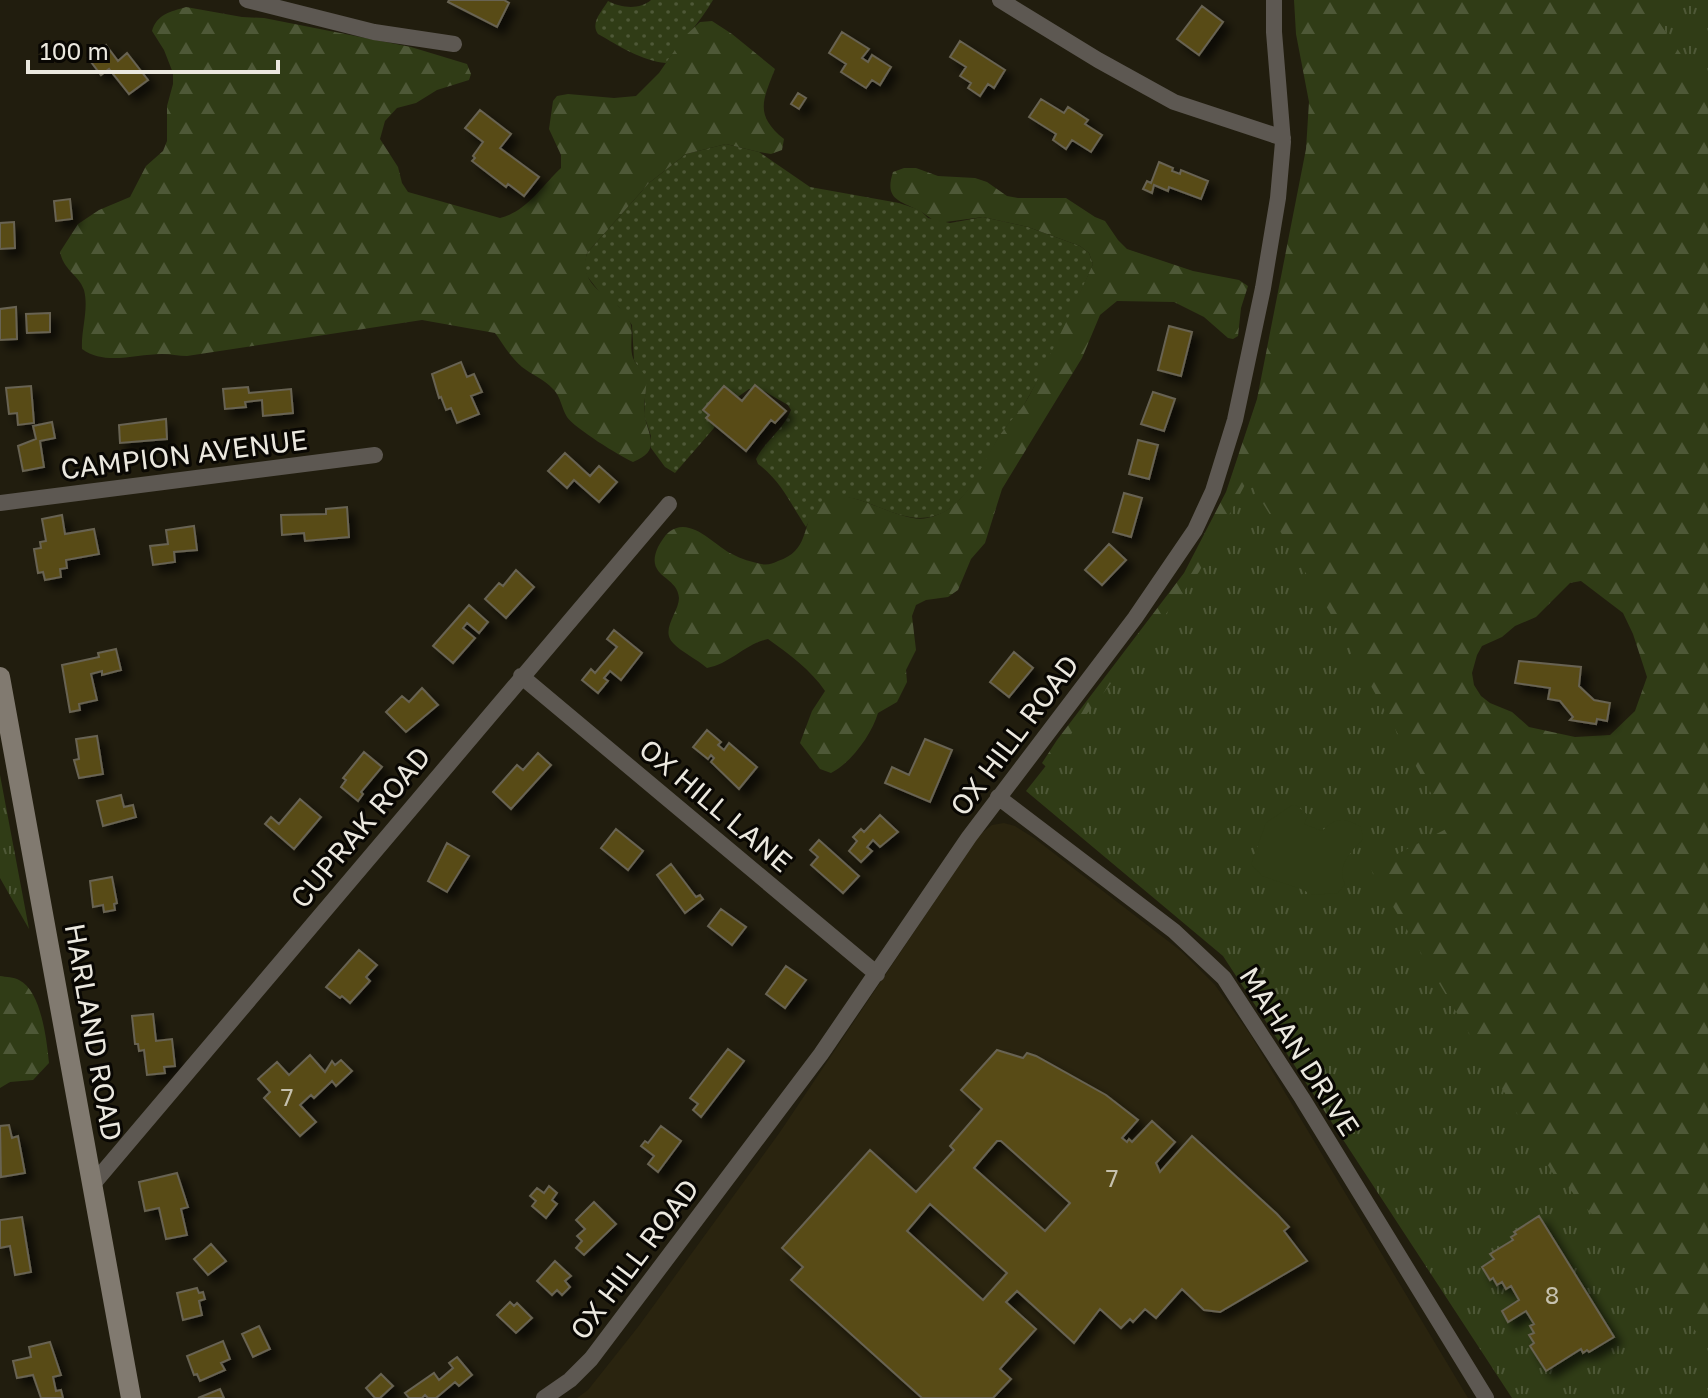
<svg xmlns="http://www.w3.org/2000/svg" width="1708" height="1398" viewBox="0 0 1708 1398" font-family="'Golos Text',sans-serif">
	<defs>
		<pattern id="grass-dots" width="8" height="8" patternUnits="userSpaceOnUse" patternTransform="scale(2)"><rect width="8" height="8" fill="#303c16"/><path d="M2 2h.1M6 6h.1" fill="none" stroke="#4e5837" stroke-width="1.8" stroke-linecap="round"/></pattern>
		<pattern id="forest-firs" width="22" height="20" patternUnits="userSpaceOnUse" patternTransform="scale(2)"><rect width="22" height="20" fill="#303c16"/><path d="M5 1l3.5 6h-7zM16 11l3.5 6h-7z" fill="#4e5837"/></pattern>
		<pattern id="park-tufts" width="24" height="20" patternUnits="userSpaceOnUse" patternTransform="scale(2)"><rect width="24" height="20" fill="#303c16"/><path d="M3 7l-1-3M5 7V3M7 7l1-3M15 17l-1-3M17 17v-4M19 17l1-3" fill="none" stroke="#4e5837"/></pattern>
		<filter id="shadow"><feDropShadow dx="7" dy="7" stdDeviation="4" flood-color="#0009"/></filter>
	</defs>
	<rect width="100%" height="100%" fill="#211d0e"/>
	<path fill="#2a240f" d="M1004,823L1015,826L1034,838L1181,951L1215,985L1250,1034L1468,1398H577L588,1390L638,1327L780,1132L979,835L992,825Z"/>
	<path fill="url(#grass-dots)" d="M651,0H713C700,23 682,40 666,63C642,61 619,46 598,34C590,23 602,11 608,1C621,8 640,10 651,0Z
		M726,144L759,152L810,187L899,203L920,210L928,218L950,223L983,217L1028,227L1080,246L1089,253L1093,264C1073,311 1051,359 1025,403C1018,415 1006,425 999,437C984,462 972,495 946,511C891,542 842,454 806,527C790,503 781,481 758,464L756,459C766,440 783,430 791,410L788,405L762,390L749,389L718,411L714,428L675,473L665,467L651,448V436L644,415L646,380L634,360L632,325L619,307L601,294L587,276L584,265L587,253L649,183L686,154Z"/>
	<path fill="url(#forest-firs)" fill-rule="evenodd" d="M1294,0H1708V1393L1042,763L1057,740L1184,573L1226,492L1257,399L1306,149L1309,102L1296,34ZM1581,581L1623,613L1633,634L1647,677L1635,711L1610,735L1575,737L1529,727L1512,712L1490,703L1481,696L1474,685L1472,673L1477,655L1482,646L1502,637L1515,626L1536,617L1570,583Z
		M186,7L242,17L264,18L411,47L467,64L471,74L469,80L437,90L416,103L397,108L385,121L380,139L398,167L402,183L408,192L500,218C526,212 542,186 561,168V155L549,129L553,101L557,96L568,94L614,98L636,96L659,73L684,37L700,22L712,21L732,34L775,69C762,102 755,115 784,139L782,150L771,154L759,152L726,144L686,154L649,183L587,253C577,293 619,294 630,322C634,333 629,346 633,358C636,366 644,371 646,379C647,389 644,401 644,410C645,433 665,449 633,462C621,457 573,427 567,417C561,407 561,397 553,389C544,379 532,375 522,367C511,358 503,344 495,333L422,320L187,356C179,356 170,354 162,354C135,354 106,366 82,349C81,330 89,309 84,290C79,275 64,271 60,252L78,224L99,210L130,197L146,166L163,151L167,141V106L173,84V73L164,50L152,31C157,14 170,12 186,7Z
		M904,168H916L938,176L975,178L987,182L1007,196L1018,198H1066L1095,217L1105,221L1118,240L1127,249L1193,271L1239,280L1248,286L1241,308L1238,336L1233,339L1228,338L1204,317L1174,302L1117,301L1100,315L1082,358L1002,489L985,543L971,559L958,590L948,597L926,600L916,605L912,616L916,650L906,670L907,682L897,702L878,713C872,734 851,763 831,773L820,769L800,743L812,711L825,691C811,670 789,654 768,639C745,644 730,664 707,668C698,660 680,651 673,643C660,630 679,612 679,598C678,575 644,578 658,547C661,542 664,536 669,532C690,515 714,545 732,554C741,559 752,562 761,564C768,565 772,564 778,561C816,549 797,513 828,498C852,487 900,524 927,518C968,510 980,465 1000,435C1007,424 1016,416 1023,406C1032,393 1038,377 1046,363C1062,331 1078,298 1093,264L1089,253L1080,246L1028,227L983,217L938,223C930,219 924,212 916,209C896,200 885,197 893,172Z
		M0,976C6,977 14,977 19,980C41,990 47,1041 49,1063L33,1080L10,1082L0,1088Z"/>
	<path fill="url(#park-tufts)" d="M1644,0H1708V94Z
		M1248,479L1329,611L1450,827L1370,868L1561,1187L1565,1184L1708,1345V1398H1512L1223,956L1026,791L1199,572Z
		M0,775L29,929L0,878Z"/>
	<path fill="#303c16" d="M1292,805L1297,806L1308,815L1304,824L1322,831C1336,817 1343,817 1361,827L1363,839C1350,853 1336,866 1345,884L1338,893L1311,895L1304,890L1262,876L1251,864L1266,823Z"/>
	<path fill="#594b19" stroke="#686352" stroke-width="2" fill-rule="evenodd" filter="url(#shadow)" d="M449,0H504L509,3L497,27L448,2Z
		M1202,6L1223,22L1199,55L1177,39Z
		M842,32L869,49L862,58L868,62L872,55L891,67L880,85L872,80L866,88L841,72L846,64L829,53Z
		M960,41L1005,70L994,88L988,84L980,96L968,88L971,83L960,76L966,67L950,57Z
		M106,45L118,61L127,53L148,80L129,94L109,69L101,75L88,58Z
		M798,93L806,98L799,109L791,104Z
		M1041,99L1064,113L1068,107L1088,120L1085,124L1102,135L1091,152L1072,140L1066,149L1053,140L1056,134L1029,117Z
		M480,110L511,134L500,148L539,177L524,196L508,184L506,187L472,161L475,158L473,156L483,142L465,128Z
		M1159,162L1173,168L1172,171L1180,174L1181,170L1208,181L1201,199L1169,187L1168,191L1154,185L1152,193L1143,189L1147,181L1151,183Z
		M70,199L72,219L56,221L54,201Z
		M14,222L15,248L0,249V223Z
		M16,307L17,339L0,340V309Z
		M50,313V332L27,333L26,314Z
		M1169,326L1192,332L1181,376L1158,370Z
		M461,362L467,377L474,374L482,392L471,396L479,414L457,423L451,408L446,410L441,397L439,398L432,374Z
		M755,385L786,411L775,423L771,420L746,451L706,418L709,415L703,410L724,386L742,401Z
		M31,386L34,423L18,425L17,413L9,414L6,388Z
		M248,387L249,393L291,389L293,413L263,416L262,400L245,402L246,407L225,409L223,389Z
		M1153,392L1175,399L1164,431L1141,424Z
		M166,419L167,439L120,443L119,425Z
		M52,422L55,438L40,441L44,467L23,471L18,446L36,439L33,426Z
		M1138,440L1158,445L1149,479L1129,474Z
		M565,453L590,476L599,466L617,482L599,502L574,480L567,488L548,471Z
		M1124,493L1142,498L1131,537L1113,532Z
		M347,507L349,537L305,541L304,533L282,535L281,515L326,514V509Z
		M62,515L65,534L94,529L99,554L66,560L67,568L60,569L61,577L45,580L43,572L38,573L34,549L41,548L40,542L46,541L42,519Z
		M194,526L197,550L174,552L175,562L153,565L150,546L168,544L166,530Z
		M1109,544L1126,560L1102,585L1085,570Z
		M516,570L534,587L506,618L485,599L499,583L503,586Z
		M469,605L488,622L479,633L467,623L463,628L475,638L453,663L433,646Z
		M614,630L642,653L621,680L610,671L604,678L608,681L598,693L582,680L591,669L595,673L617,647L607,639Z
		M116,649L121,670L102,675V671L91,674L97,700L79,704L80,710L70,712L62,665L99,657L98,653Z
		M1014,652L1033,668L1009,697L990,682Z
		M1519,661L1581,667L1579,686L1594,700L1610,703L1607,721L1597,719L1596,724L1570,720L1573,717L1560,701L1548,699L1550,688L1515,683Z
		M422,688L438,705L406,732L386,712L402,696L409,702Z
		M707,730L721,742L718,745L724,750L729,743L757,767L739,789L711,762L714,758L711,755L708,759L693,747Z
		M97,736L103,774L79,778L74,760L79,759L76,739Z
		M925,739L952,750L930,802L885,783L892,767L909,775Z
		M364,752L382,767L361,792L363,794L358,801L341,787L346,780L343,778Z
		M538,753L551,765L511,809L493,792L517,765L523,770Z
		M121,795L124,807L133,805L136,817L103,826L97,801Z
		M300,799L321,817L294,849L265,824L271,817L279,824Z
		M880,815L898,832L880,847L873,840L867,847L872,851L861,862L849,851L857,841L853,837L861,829L864,832Z
		M616,829L643,851L628,870L601,848Z
		M819,840L859,876L843,893L811,865L818,857L810,850Z
		M447,843L469,856L447,892L428,881Z
		M671,864L696,897L700,895L703,899L685,913L657,875Z
		M112,877L117,903L114,904L115,910L104,912L103,905L93,907L90,881Z
		M721,909L746,927L732,945L708,926Z
		M359,950L377,965L366,977L370,981L350,1003L342,996L340,998L326,987Z
		M786,966L806,980L785,1008L766,994Z
		M153,1014L156,1041L172,1039L175,1066L164,1067L165,1073L147,1075L144,1050L139,1051L138,1044H135L132,1016Z
		M728,1049L744,1061L701,1117L693,1110L698,1104L690,1098Z
		M997,1050L1023,1058L1027,1053L1036,1056L1106,1095L1138,1120L1122,1138L1127,1142L1129,1139L1132,1142L1152,1121L1175,1142L1156,1163L1160,1172L1192,1136L1277,1214L1289,1227L1284,1231L1307,1261L1220,1312L1204,1310L1182,1289L1156,1318L1145,1309L1133,1322L1130,1319L1121,1328L1100,1309L1074,1343L1017,1291L1006,1302L1036,1329L1000,1369L1011,1379L993,1398H922L791,1280L803,1267L782,1248L870,1150L916,1192L954,1150L950,1146L982,1109L961,1090ZM997,1141H1001L1070,1203L1045,1231L974,1168ZM930,1204L1007,1273L983,1300L907,1231Z
		M310,1055L325,1072L332,1061L335,1065L341,1060L352,1071L336,1086L332,1081L314,1098L311,1095L300,1105L316,1122L300,1136L264,1098L270,1092L258,1079L277,1062L289,1075Z
		M9,1125L12,1138L18,1136L25,1173L1,1177L0,1126Z
		M661,1126L681,1141L658,1172L648,1164L654,1156L641,1146L645,1141L648,1143Z
		M177,1173L188,1207L181,1209L187,1235L166,1239L159,1208L145,1211L139,1182Z
		M549,1186L557,1193L552,1200L557,1204L546,1218L532,1206L536,1201L530,1196L537,1188L544,1193Z
		M594,1202L616,1224L584,1255L576,1248L582,1241L577,1236L585,1229L576,1220Z
		M1539,1216L1614,1337L1589,1352L1587,1350L1583,1353L1581,1349L1546,1371L1530,1346L1534,1343L1529,1335L1534,1333L1530,1326L1534,1324L1526,1311L1508,1322L1502,1311L1519,1300L1511,1286L1506,1289L1502,1282L1497,1285L1493,1278L1490,1280L1482,1267L1494,1259L1490,1254L1513,1240L1511,1237L1516,1234L1514,1232Z
		M22,1217L31,1272L15,1275L10,1246L0,1248V1220Z
		M211,1244L226,1261L208,1275L194,1259Z
		M555,1261L571,1276L565,1281L570,1287L562,1295L557,1290L552,1295L537,1281Z
		M197,1288L199,1293L203,1292L205,1299L199,1301L202,1315L183,1320L177,1293Z
		M510,1302L514,1306L517,1303L532,1318L516,1333L497,1315Z
		M259,1326L270,1349L253,1357L242,1334Z
		M223,1341L230,1359L221,1363L225,1370L200,1381L197,1374L194,1375L187,1356Z
		M50,1342L61,1375L53,1377L56,1391L61,1390L63,1398H41L33,1375L17,1378L13,1361L31,1357L29,1347Z
		M457,1357L472,1375L459,1386L455,1382L436,1398H428L425,1395L422,1398H409L405,1393L434,1373L439,1380L453,1368L449,1363Z
		M381,1374L393,1386L380,1398H375L366,1388Z
		M220,1389L224,1398H198Z"/>
	<g fill="none" stroke-linecap="round" stroke-linejoin="round">
		<path stroke="#5d5852" stroke-width="16" d="M247,0L374,32L454,44
			M1000,0L1098,60L1174,102L1283,138
			M0,503L375,455
			M521,676L877,974
			M998,797L1174,931L1224,978L1302,1098L1486,1398
			M93,1184L669,504
			M544,1398L570,1380L591,1359L821,1054L969,837L1135,618L1195,530L1213,491L1235,420L1263,288L1278,198L1283,142L1274,32V0"/>
		<path stroke="#817a70" stroke-width="20" d="M0,677L131,1398"/>
	</g>
	<g text-anchor="middle" dominant-baseline="central" stroke-width="6" stroke-linejoin="round" paint-order="stroke">
		<g font-size="24" fill="#c6c1ae">
			<text x="287" y="1096">7</text>
			<text x="1112" y="1177">7</text>
			<text x="1552" y="1294">8</text>
		</g>
		<g font-size="28" fill="#ebe8df" stroke="#090703">
			<text transform="translate(184 454) rotate(-7)">CAMPION AVENUE</text>
			<text transform="translate(1014 735) rotate(-53)">OX HILL ROAD</text>
			<text transform="translate(716 805) rotate(40)">OX HILL LANE</text>
			<text transform="translate(360 827) rotate(-50)">CUPRAK ROAD</text>
			<text transform="translate(94 1032) rotate(80)">HARLAND ROAD</text>
			<text transform="translate(1300 1051) rotate(57)">MAHAN DRIVE</text>
			<text transform="translate(634 1259) rotate(-53)">OX HILL ROAD</text>
		</g>
	</g>
	<path d="M28 60v12h250v-12" fill="none" stroke="#ebe8df" stroke-width="4"/>
	<text x="40" y="60" font-size="24" fill="#ebe8df" stroke="#090703" stroke-width="6" paint-order="stroke">100 m</text>
</svg>
